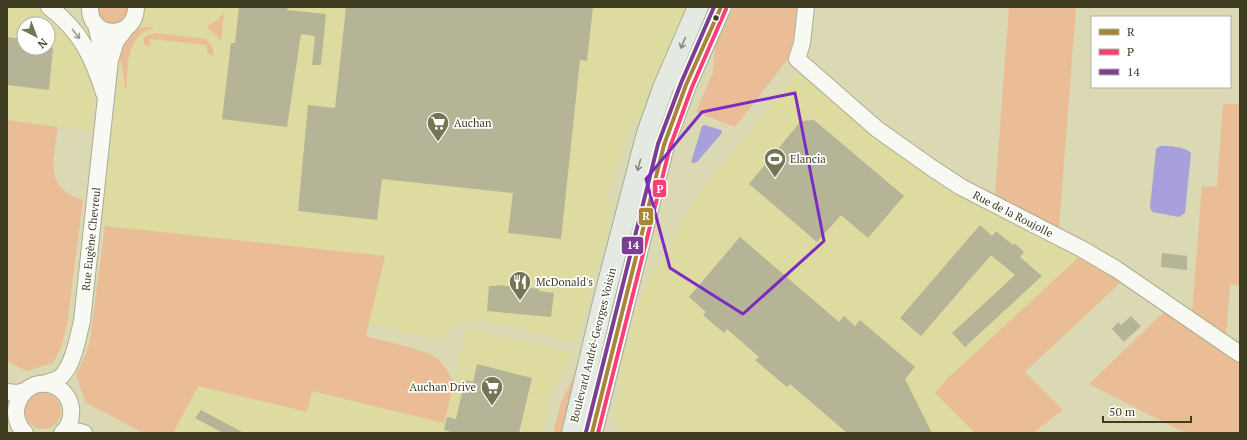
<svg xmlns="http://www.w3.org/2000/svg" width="1247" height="440" viewBox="0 0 1247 440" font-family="'PT Serif',serif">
	<rect width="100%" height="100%" fill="#dad9b4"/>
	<path fill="#dddba0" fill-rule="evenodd" d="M7,7H34L43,12L64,30L72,42L89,77L94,96L91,131L7,120ZM24,24H48V48H24Z
		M145,7H686L642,113L629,129L608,196L611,216L579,339L569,341L487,321H464L458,324L451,327L439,338L434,339L369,323L385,256L102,226L123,41L137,29L143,20Z
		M797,74H801L807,77L876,138L916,168L938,182L1002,217L1080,256L948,378L935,393L975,433H629L614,424L622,362L634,315L648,281L700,192Z
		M467,328L574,354L561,376L551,396L542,433H173L198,386L307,412L312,391L444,423Z"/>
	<path fill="#ebbd96" d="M96,7H129V14L118,26L102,24Z
		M734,7H797L794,36L787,60L735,127L696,112L713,72L715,47Z
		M1009,7H1076L1059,228L995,194Z
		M224,13L221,41L206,26L215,22Z
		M145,27H155C124,36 129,65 126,92L122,67L119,54L125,39L137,29Z
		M156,33L206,39C212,44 214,49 213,56L207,53V45L150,39V46L144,45L143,40L146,36Z
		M1223,104H1240V286L1230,284L1226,336L1192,312L1202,186L1217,187Z
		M7,120L58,127C54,159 43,188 83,200L67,325L61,348L53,363L26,371L7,361Z
		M105,226L385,256L366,336C382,341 427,349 438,359C445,366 450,374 454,383L444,423L312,391L307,412L198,386L173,433H143L85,402L76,374L86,354L90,340Z
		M1080,256L1121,282L1025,372L1063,410L1033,433H975L935,393L948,378Z
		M1164,312L1240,365V433H1185L1089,384Z
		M575,375L562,433H553L561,402Z
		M25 411a18 18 0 1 1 36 0a18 18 0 1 1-36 0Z"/>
	<path fill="#a8a0dc" d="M705,125L721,130L722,133L697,162L694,163L691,162L702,126Z
		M1160,146C1169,146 1184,146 1191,153L1185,213L1179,217L1152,212L1150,207L1156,149Z"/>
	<path fill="#b5b496" d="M239,7H288L287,10L326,14L321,65H312L315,36L301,34L287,127L222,119L231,43H235Z
		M346,7H593L587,61L580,60L561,239L508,233L513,193L382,179L377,220L298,211L308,105L335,108Z
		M7,37L24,39V48H53L49,90L7,85Z
		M814,120L904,196L868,238L841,215L817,242L749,184L801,121Z
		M980,225L992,236L996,231L1013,245L1014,243L1024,252L1020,257L1042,276L965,347L952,333L1015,275L991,255L921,336L900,318Z
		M740,237L839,322L844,316L855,326L860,320L915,367L905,379L932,433H847L790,384L787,387L755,360L759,357L727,329L724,333L703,315L706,312L689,297Z
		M1162,253L1187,256V270L1161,267Z
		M496,285L539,289V291L554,293L551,317L487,311L489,286H496Z
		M1131,316L1141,326L1124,342L1112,329L1118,322L1121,325Z
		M477,364L532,378L519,433H455L444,430L447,417L456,419L465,380L473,382Z
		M201,410L244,433H223L195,418Z"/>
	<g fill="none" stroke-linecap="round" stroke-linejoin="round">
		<g stroke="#adac8f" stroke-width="18">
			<path id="minor" d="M49,7C80,30 93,57 104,93
				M90,7C89,40 136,40 136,7
				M806,7L802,43L797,59L877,129L932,168L961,187L1082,249L1116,269L1240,354
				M96,25L102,50L104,70
				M43,384C48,382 54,381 58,379C73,369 78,337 82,321L110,60L116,41L126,28
				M7,392L17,393L25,391
				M63,432L72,430L84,433
				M25,433C0,408 32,368 61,390C66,394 70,401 71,408C72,418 69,427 62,433"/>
		</g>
		<g stroke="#a4ae97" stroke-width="22">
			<path id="major" d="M572,433L603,302L647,133L663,88L698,7
				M592,433L664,145L686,85L721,7"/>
		</g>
		<use href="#minor" stroke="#f9f9f4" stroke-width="16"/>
		<use href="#major" stroke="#e4eae2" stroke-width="20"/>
		<g stroke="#fff" stroke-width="7">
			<path id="bus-1" d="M592,433L664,145L686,85L721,7"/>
		</g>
		<g stroke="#fff" stroke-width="7">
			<path id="bus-2" d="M598,433L670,147L692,87L726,9"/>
		</g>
		<g stroke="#fff" stroke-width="7">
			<path id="bus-3" d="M586,432L658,144L681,83L714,7"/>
		</g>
		<use href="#bus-1" stroke="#a7863a" stroke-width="4"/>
		<use href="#bus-2" stroke="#f94076" stroke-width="4"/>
		<use href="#bus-3" stroke="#7a3f91" stroke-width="4"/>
	</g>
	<defs><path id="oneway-shaft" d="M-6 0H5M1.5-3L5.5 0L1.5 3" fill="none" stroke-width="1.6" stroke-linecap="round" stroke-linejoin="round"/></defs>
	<use stroke="#9c9b8b" href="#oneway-shaft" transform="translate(76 34) rotate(52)"/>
	<g stroke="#898b78">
		<use href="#oneway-shaft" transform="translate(683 43) rotate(113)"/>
		<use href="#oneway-shaft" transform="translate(639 165) rotate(105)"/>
	</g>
	<path fill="none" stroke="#7b2cbf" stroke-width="3" stroke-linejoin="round" d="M795,93L824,241L743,314L670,268L646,179L702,112Z"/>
	<defs>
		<g id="supermarket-pin" transform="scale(1.15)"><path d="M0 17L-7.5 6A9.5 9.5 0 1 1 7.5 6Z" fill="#757455" stroke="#fff"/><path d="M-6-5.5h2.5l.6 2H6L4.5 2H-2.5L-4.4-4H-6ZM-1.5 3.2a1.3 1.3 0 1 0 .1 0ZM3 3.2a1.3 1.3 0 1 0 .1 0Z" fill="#fff"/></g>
		<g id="stadium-pin" transform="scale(1.15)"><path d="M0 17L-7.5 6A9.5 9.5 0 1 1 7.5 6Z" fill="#757455" stroke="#fff"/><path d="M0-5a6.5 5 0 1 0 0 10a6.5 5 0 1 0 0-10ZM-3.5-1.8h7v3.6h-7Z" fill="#fff"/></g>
		<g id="restaurant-pin" transform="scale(1.15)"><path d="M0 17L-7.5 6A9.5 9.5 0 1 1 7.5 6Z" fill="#757455" stroke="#fff"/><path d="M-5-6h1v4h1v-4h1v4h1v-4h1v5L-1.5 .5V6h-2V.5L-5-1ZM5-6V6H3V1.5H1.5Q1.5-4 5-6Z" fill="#fff"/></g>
	</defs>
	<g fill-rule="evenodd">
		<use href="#supermarket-pin" x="438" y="123"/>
		<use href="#stadium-pin" x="775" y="159"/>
		<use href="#restaurant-pin" x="520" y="282"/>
		<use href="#supermarket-pin" x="492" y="387"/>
	</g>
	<circle fill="#3e3d22" stroke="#fff" stroke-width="1.5" cx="716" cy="18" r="3.5"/>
	<g text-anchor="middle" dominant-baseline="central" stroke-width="3.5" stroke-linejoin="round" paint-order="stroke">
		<g font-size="11" fill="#3e3d22" stroke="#fff" text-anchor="start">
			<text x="454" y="123">Auchan</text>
			<text x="790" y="159">Elancia</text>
			<text x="536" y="282">McDonald's</text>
			<text x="476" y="387" text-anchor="end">Auchan Drive</text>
		</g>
		<g font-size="11" fill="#3e3d22" stroke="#fff">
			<text transform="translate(1013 214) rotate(27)">Rue de la Roujolle</text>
			<text transform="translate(91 239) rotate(-84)">Rue Eugène Chevreul</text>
			<text transform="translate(593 345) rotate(-76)">Boulevard André-Georges Voisin</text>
		</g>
	</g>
	<g stroke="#fff" stroke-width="1.5">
		<rect x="652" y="179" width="15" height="19" rx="4" fill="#f94076"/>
		<rect x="638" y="207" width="16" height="19" rx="4" fill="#a7863a"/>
		<rect x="621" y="236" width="23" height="19" rx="4" fill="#7a3f91"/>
	</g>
	<g font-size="11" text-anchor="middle" font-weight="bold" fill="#fff">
		<text x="660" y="193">P</text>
		<text x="646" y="220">R</text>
		<text x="633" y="249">14</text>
	</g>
	<rect width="1247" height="440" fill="none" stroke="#3e3d22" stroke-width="16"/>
	<rect x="1091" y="16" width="140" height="72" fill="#ffffff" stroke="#b2b1a7"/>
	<rect x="1099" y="29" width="20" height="6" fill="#a7863a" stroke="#b2b1a7"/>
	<text x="1127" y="36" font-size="12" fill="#3e3d22">R</text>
	<rect x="1099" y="49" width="20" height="6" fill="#f94076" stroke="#b2b1a7"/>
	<text x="1127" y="56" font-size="12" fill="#3e3d22">P</text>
	<rect x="1099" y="69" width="20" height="6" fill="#7a3f91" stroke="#b2b1a7"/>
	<text x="1127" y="76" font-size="12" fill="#3e3d22">14</text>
	<g transform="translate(36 36) rotate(138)"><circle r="19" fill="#ffffff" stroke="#b2b1a7"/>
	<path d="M0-3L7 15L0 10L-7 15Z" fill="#757455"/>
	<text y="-6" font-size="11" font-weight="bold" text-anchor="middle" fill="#3e3d22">N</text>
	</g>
	<path d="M1103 416v6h88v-6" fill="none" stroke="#3e3d22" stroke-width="2"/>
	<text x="1109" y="416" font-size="12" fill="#3e3d22" stroke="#ffffff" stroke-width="3" paint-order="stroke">50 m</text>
</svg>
